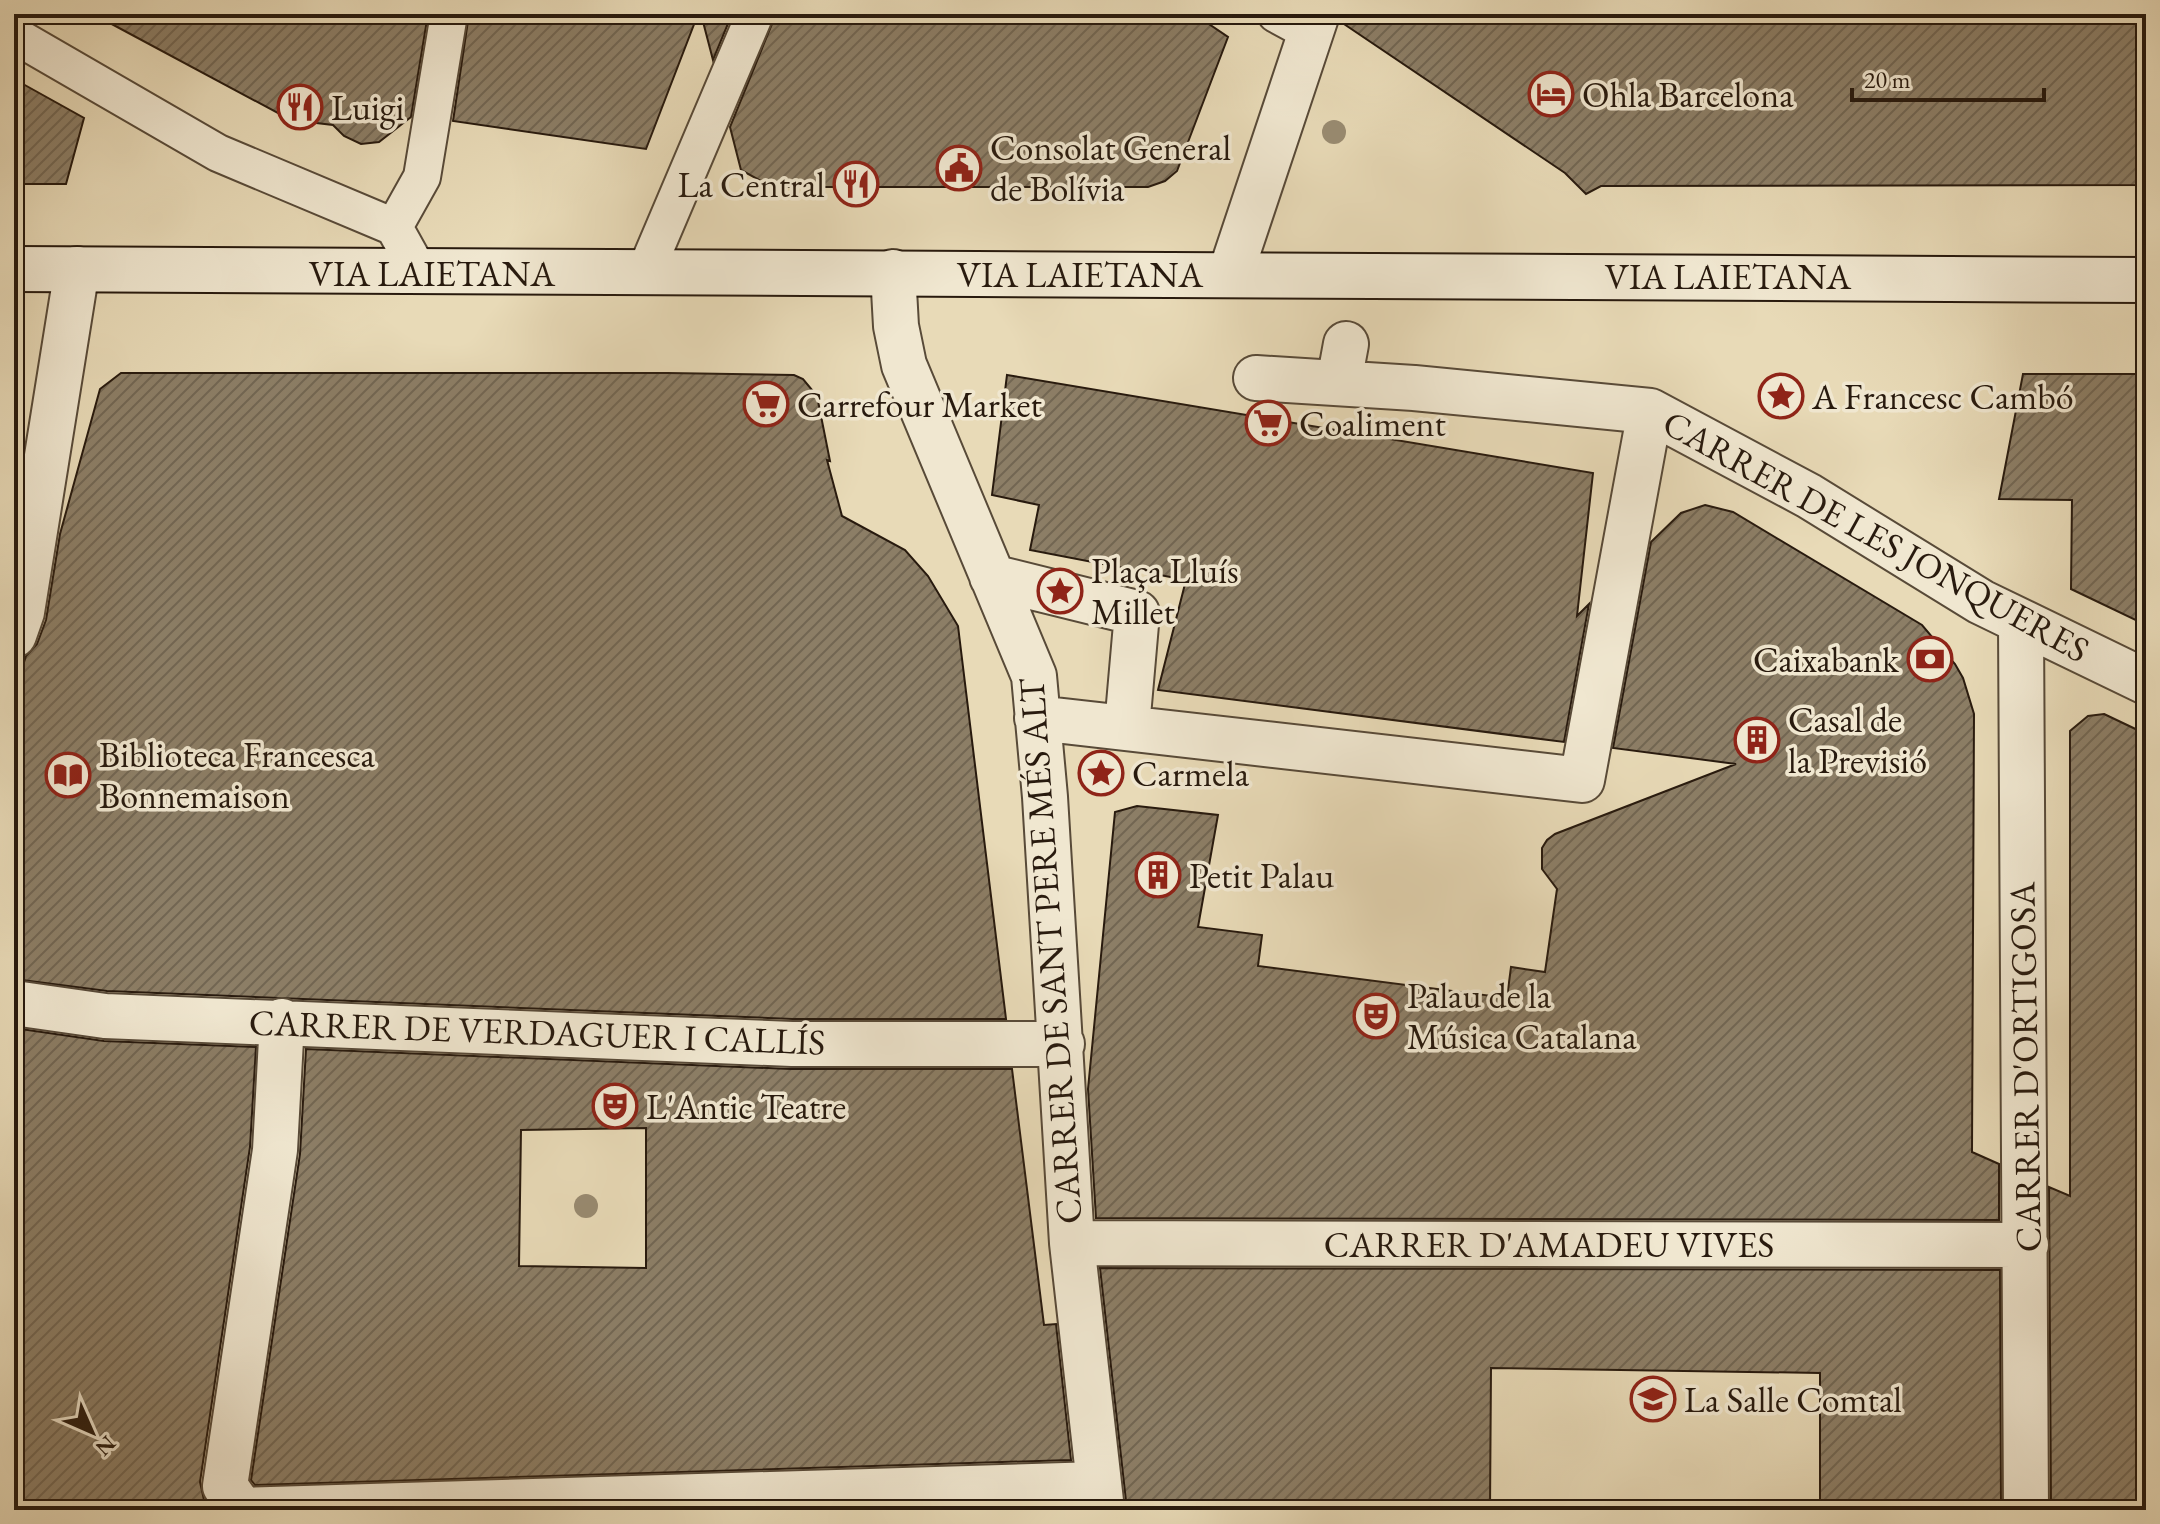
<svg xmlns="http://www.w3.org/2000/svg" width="2160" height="1524" viewBox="0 0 2160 1524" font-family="'EB Garamond',serif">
	<defs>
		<pattern id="building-hatch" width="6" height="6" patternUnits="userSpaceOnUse" patternTransform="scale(2)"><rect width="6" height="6" fill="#8c7e66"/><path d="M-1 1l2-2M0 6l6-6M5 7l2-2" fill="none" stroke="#726652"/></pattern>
	</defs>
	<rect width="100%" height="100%" fill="#e8dab7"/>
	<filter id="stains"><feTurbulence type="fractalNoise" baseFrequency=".0025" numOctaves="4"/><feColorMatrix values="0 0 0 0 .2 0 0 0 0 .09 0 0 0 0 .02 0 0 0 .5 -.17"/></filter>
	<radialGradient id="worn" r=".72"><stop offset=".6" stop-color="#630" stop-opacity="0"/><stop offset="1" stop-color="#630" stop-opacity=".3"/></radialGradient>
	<path fill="url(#building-hatch)" stroke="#281a0e" stroke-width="2" fill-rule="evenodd" d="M93,14H428L411,117L379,142L361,144L344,136L333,125L291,120Z
		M469,14H698L646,149L453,121Z
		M701,14H732L713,60Z
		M776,14H1194L1228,37L1177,171L1165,181L1148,187H772L741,170L730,127Z
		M1341,14H2146V185L1601,186L1586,194L1565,173L1341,22Z
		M14,79L84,118L66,184H14Z
		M121,373H668L794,375L803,379L817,396L830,461L827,460L842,516L905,550L928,576L958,626L1006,1019H792L107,991L14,979V693L26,656L37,644L46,620L60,534L100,389Z
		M2023,374H2146V625L2071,589L2072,500L1999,499Z
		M1007,375L1593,473L1577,616L1589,604L1564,742L1158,690L1186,580L1030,550L1039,505L992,495Z
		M1705,505L1733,512L1922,625L1955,664L1963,678L1974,714L1972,1152L1999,1164V1220L1096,1218L1088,1089L1115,812L1137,806L1218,815L1198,927L1262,935L1258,966L1507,998L1511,967L1545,972L1557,889L1542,869V848L1547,840L1555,834L1736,764L1613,748L1651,542L1681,513Z
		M2104,714L2146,734V1510H2051L2049,1187L2070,1196V731L2088,716Z
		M14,1028L104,1041L256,1047L250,1147L200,1482L204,1500L14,1505Z
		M306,1049L791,1069H1012L1044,1325L1056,1324L1071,1460L255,1485L251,1480L300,1154ZM646,1128V1268L519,1266L521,1130Z
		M1100,1268L2000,1270L2001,1510H1820V1373L1491,1368L1490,1510H1127Z"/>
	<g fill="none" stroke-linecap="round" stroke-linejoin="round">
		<g stroke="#584a38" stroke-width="40">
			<path id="lane" d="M1276,14L1311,33
				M14,35L218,153L394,227L419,272
				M394,227L422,177L449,14
				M644,275L755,14"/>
		</g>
		<g stroke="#584a38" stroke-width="48">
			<path id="street" d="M893,272L896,326L904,365L1034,676L1045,797L1072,1243L1102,1510
				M1230,275L1317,14
				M1256,378L1414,388L1650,411L1809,496L1981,602L2146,682
				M1339,382L1346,344
				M992,577L1137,613L1127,727
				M2021,624L2026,1510
				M14,635L22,612L77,269
				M1037,718L1582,780L1650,411
				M14,1003L105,1016L792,1044H1062
				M1072,1243L2026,1245
				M239,1510L1098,1484
				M242,1510L225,1486L275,1150L282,1021"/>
		</g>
		<g stroke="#281a0e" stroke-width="48">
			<path id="secondary" d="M14,269L2146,280"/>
		</g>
		<use href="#lane" stroke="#f0e7d0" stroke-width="36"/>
		<use href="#street" stroke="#f0e7d0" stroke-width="44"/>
		<use href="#secondary" stroke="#f0e7d0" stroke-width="44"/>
	</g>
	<g fill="#998b71">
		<circle cx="1334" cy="132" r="12"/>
		<circle cx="586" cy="1206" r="12"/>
	</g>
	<defs>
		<g id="hotel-ring" transform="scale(2.3)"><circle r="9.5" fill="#f0e7d0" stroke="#8f2418" stroke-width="1.5"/><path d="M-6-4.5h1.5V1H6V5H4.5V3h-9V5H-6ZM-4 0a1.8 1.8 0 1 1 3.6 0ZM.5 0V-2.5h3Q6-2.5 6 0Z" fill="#8f2418"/></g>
		<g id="restaurant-ring" transform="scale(2.3)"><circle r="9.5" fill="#f0e7d0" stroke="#8f2418" stroke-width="1.5"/><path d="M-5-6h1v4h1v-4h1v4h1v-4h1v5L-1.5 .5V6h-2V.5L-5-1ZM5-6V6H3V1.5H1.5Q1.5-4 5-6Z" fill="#8f2418"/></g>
		<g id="civic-ring" transform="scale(2.3)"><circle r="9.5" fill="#f0e7d0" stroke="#8f2418" stroke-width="1.5"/><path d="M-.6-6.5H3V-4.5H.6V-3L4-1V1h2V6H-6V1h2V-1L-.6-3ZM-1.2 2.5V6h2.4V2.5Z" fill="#8f2418"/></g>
		<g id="sight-ring" transform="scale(2.3)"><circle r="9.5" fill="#f0e7d0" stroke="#8f2418" stroke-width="1.5"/><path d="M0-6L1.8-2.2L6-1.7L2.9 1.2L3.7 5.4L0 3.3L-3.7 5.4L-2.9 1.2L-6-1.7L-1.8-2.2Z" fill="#8f2418"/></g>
		<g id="supermarket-ring" transform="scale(2.3)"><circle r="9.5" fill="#f0e7d0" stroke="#8f2418" stroke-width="1.5"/><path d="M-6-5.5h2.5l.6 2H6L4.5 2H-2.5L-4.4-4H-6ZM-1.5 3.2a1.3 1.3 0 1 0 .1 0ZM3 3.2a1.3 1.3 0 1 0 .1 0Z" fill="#8f2418"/></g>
		<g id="bank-ring" transform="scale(2.3)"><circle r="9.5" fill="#f0e7d0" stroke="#8f2418" stroke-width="1.5"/><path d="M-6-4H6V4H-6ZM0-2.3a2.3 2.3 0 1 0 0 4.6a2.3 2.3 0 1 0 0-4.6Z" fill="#8f2418"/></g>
		<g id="building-ring" transform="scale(2.3)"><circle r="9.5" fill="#f0e7d0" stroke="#8f2418" stroke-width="1.5"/><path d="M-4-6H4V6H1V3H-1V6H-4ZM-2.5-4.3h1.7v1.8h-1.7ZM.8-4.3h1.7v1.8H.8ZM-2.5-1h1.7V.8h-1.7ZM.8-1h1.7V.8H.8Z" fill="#8f2418"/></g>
		<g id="library-ring" transform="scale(2.3)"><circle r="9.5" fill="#f0e7d0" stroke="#8f2418" stroke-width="1.5"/><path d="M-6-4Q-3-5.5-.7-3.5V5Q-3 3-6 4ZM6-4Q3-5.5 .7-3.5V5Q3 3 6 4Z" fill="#8f2418"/></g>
		<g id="theatre-ring" transform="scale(2.3)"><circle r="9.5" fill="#f0e7d0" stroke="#8f2418" stroke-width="1.5"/><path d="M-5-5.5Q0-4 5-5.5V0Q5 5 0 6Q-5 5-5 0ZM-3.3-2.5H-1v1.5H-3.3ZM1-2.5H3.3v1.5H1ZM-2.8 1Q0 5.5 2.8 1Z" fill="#8f2418"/></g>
		<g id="school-ring" transform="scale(2.3)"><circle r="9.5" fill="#f0e7d0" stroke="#8f2418" stroke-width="1.5"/><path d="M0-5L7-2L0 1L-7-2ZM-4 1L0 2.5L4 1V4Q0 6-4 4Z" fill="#8f2418"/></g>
	</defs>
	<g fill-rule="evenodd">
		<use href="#hotel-ring" x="1551" y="94"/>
		<use href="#restaurant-ring" x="300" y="107"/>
		<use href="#civic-ring" x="959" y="168"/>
		<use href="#restaurant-ring" x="856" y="184"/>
		<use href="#sight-ring" x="1781" y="396"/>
		<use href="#supermarket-ring" x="766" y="404"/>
		<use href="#supermarket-ring" x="1268" y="423"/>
		<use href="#sight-ring" x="1060" y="591"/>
		<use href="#bank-ring" x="1930" y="659"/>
		<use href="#building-ring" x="1757" y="740"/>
		<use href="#sight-ring" x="1101" y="773"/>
		<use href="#library-ring" x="68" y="775"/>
		<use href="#building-ring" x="1158" y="875"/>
		<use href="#theatre-ring" x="1376" y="1016"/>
		<use href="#theatre-ring" x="615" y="1106"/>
		<use href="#school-ring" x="1653" y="1399"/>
	</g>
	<g text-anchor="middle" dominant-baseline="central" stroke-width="7" stroke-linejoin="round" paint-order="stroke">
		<g font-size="36" fill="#281a0e" stroke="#f0e7d0" text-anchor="start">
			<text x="1582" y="94">Ohla Barcelona</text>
			<text x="331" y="107">Luigi</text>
			<text x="990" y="147">Consolat General<tspan x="990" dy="41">de Bolívia</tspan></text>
			<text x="825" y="184" text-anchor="end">La Central</text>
			<text x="1812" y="396">A Francesc Cambó</text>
			<text x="797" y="404">Carrefour Market</text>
			<text x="1299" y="423">Coaliment</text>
			<text x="1091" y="570">Plaça Lluís<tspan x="1091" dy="41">Millet</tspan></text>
			<text x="1899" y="659" text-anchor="end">Caixabank</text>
			<text x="1788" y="719">Casal de<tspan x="1788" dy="41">la Previsió</tspan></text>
			<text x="99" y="754">Biblioteca Francesca<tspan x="99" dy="41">Bonnemaison</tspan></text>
			<text x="1132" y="773">Carmela</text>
			<text x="1189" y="875">Petit Palau</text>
			<text x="1407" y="995">Palau de la<tspan x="1407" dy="41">Música Catalana</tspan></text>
			<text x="646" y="1106">L'Antic Teatre</text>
			<text x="1684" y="1399">La Salle Comtal</text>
		</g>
		<g font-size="36" fill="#281a0e" stroke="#f0e7d0">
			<text x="432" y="273">VIA LAIETANA</text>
			<text x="1080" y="274">VIA LAIETANA</text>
			<text x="1728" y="276">VIA LAIETANA</text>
			<text transform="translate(1876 536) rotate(29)">CARRER DE LES JONQUERES</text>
			<text transform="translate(1050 951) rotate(-94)">CARRER DE SANT PERE MÉS ALT</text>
			<text transform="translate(537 1032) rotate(2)">CARRER DE VERDAGUER I CALLÍS</text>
			<text transform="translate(2025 1067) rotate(-91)">CARRER D'ORTIGOSA</text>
			<text x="1549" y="1244">CARRER D'AMADEU VIVES</text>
		</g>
	</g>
	<rect width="2160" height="1524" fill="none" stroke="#e8dab7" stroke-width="48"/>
	<rect x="16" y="16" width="2128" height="1492" fill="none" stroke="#281a0e" stroke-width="4"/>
	<rect x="24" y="24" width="2112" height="1476" fill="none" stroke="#281a0e" stroke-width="2"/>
	<g transform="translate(92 1432) rotate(135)" stroke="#f0e7d0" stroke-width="6" paint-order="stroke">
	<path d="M0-6L14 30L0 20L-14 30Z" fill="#281a0e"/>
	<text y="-12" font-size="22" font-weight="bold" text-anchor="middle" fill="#281a0e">N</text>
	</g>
	<path d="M1852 88v12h192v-12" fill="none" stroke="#281a0e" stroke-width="4"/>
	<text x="1864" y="88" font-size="24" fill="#281a0e" stroke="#f0e7d0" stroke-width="6" paint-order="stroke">20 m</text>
	<rect width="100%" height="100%" filter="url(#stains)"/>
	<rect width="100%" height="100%" fill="url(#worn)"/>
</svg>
